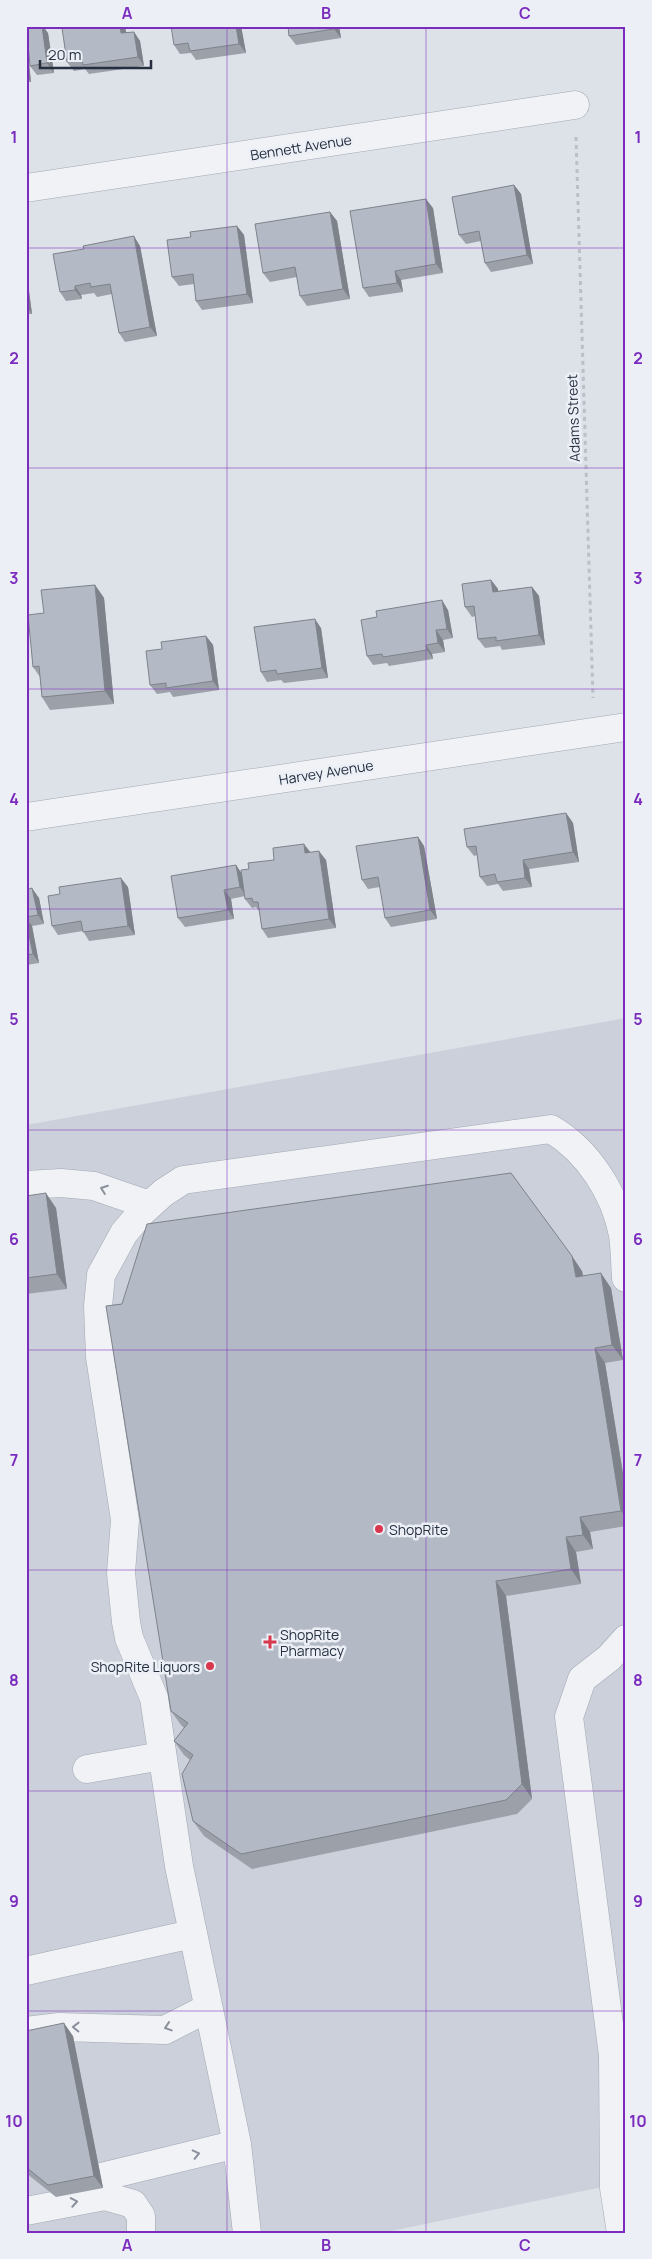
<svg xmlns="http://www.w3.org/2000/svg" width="652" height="2259" viewBox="0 0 652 2259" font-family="Manrope,sans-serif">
	<rect width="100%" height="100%" fill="#dde1e8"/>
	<path fill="#cbd0da" d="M626,1018V2182L382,2233H26V1125Z"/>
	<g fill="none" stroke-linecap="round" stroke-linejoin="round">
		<g stroke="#a2a8b2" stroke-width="29">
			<path id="minor" d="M26,188L575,105
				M26,817L626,727
				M26,1185L61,1183L94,1186L149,1205
				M87,1769L162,1756
				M26,1971L192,1934
				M26,2031L59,2027L165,2030L208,2008
				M101,2177L237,2144
				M26,2211L105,2196L133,2204L141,2216V2233
				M247,2233L237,2144L179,1866L154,1698L129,1638L126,1622L121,1573L125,1520L100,1357L98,1306L101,1275L124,1233L140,1214L163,1193L183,1180L551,1129C588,1151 615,1193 623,1235C625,1249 625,1264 626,1278
				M621,2233L614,2188L613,2055L569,1717L582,1679L609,1658L626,1639"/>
		</g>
		<path stroke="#bbbfc7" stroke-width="3" stroke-dasharray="4 4" stroke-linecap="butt" d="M576,137L593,698"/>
		<use href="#minor" stroke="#f0f2f6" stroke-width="28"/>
	</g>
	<path fill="#9ba0a9" d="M26,26L48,33L54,73L37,75L30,66L29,54H28L31,82H26Z
		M241,26L246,53L196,60L191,53L180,54L174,45Z
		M288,26H339L341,38L296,45L289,36Z
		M379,26H392L380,28Z
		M134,32L140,41L144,66L89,74L85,69L74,71L67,62L126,33Z
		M514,185L521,194L533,264L491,272L485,263L481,241L466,244L459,235Z
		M433,208L443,273L401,280L403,292L369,297L363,288Z
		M330,212L337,221L350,299L307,306L300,296L297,277L270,282L263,273Z
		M237,226L244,235L253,303L202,310L196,301L194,284L179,286L172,277L191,237Z
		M140,246L157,336L125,342L119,333L112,294L97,297L94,293L81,295L82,299L66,301L60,292Z
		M26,268L32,314H26Z
		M491,580L498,589V591L532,587L539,596L545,645L502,650L500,646L485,648L478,639L475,616L472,617L465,607Z
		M95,585L104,598L114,704L50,710L42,697L40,677L33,667L44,613Z
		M448,610L453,638L443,640L445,652L432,654L433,659L389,666L387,663L373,665L367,656Z
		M321,628L328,678L284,683L281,680L267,682L261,672Z
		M206,636L213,645L219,690L173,697L170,692L157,694L150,685L162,649Z
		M566,813L573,823L579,862L529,869L532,887L503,891L498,884L487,886L480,877L477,855L474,856L467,847Z
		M418,837L424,846L437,919L391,927L385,918L380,887L368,889L362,880Z
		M310,852L326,860L336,928L268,938L262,929L259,911L256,907L252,908L245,899V896L231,899L234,919L185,927L178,918L236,865L241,873L249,869L274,860Z
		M128,887L135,935L89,941L83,931L58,935L52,926Z
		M26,890L39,898L44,924L32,926L39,963L26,965Z
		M26,1196L56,1208L67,1289L26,1294Z
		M582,1271L583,1276L611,1288L623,1360L605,1363L626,1492V1526L590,1532L593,1549L576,1552L581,1584L506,1596L532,1799L517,1814L252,1869L204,1836L193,1821L190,1760L184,1755L174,1741L184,1728L181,1725L171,1711L122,1304Z
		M26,2031L73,2036L103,2188L56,2197L26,2173Z"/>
	<path fill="#7e828a" d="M42,26H43L48,33L54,73L47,63Z
		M120,26H125L128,42L121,33Z
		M236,26H241L246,53L239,44Z
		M334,26H339L341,38L334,29Z
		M134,32L140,41L144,66L138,57Z
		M26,52L28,54L31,82L26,75Z
		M514,185L521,194L533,264L527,255Z
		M426,199L433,208L443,273L436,264Z
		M330,212L337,221L350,299L343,289Z
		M237,226L244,235L253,303L247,294Z
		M134,236L140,246L157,336L150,327Z
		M26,268L32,314L26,305Z
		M395,271L401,280L403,292L397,283Z
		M75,286L81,295L82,299L75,290Z
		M491,580L498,589L499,601L493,592Z
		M95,585L104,598L114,704L105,691Z
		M532,587L539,596L545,645L539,635Z
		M442,600L448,610L453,638L447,629Z
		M315,619L321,628L328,678L322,668Z
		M436,630L443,640L445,652L438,643Z
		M206,636L213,645L219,690L213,681Z
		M426,645L432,654L433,659L427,650Z
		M566,813L573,823L579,862L573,852Z
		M418,837L424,846L437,919L430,910Z
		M304,844L311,853H305Z
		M319,851L326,860L336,928L329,919Z
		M523,860L529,869L532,887L525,878Z
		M236,865L242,874L246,896L240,887Z
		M121,878L128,887L135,935L128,926Z
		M32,888L39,898L44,924L38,915Z
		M224,890L231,899L234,919L228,910Z
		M26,918L32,926L39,963L33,954Z
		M46,1193L56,1208L67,1289L57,1274Z
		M572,1256L582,1271L586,1292L576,1277Z
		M601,1273L611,1288L623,1360L612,1345Z
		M595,1348L605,1363L626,1492V1518L621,1511Z
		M580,1517L590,1532L593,1549L583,1535Z
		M566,1537L576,1552L581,1584L571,1569Z
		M496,1581L506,1596L532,1799L522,1784Z
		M64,2023L73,2036L103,2188L94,2176Z"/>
	<path fill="#b4bac5" stroke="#7e828a" d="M26,26H42L47,63L30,66L28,44H26Z
		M74,26H120L121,33L134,32L138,57L83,65L82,59L67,62L62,28Z
		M171,26H236L239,44L190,51L188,43L174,45Z
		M288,26H334V29L289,36Z
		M514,185L527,255L485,263L479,231L459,235L452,197Z
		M426,199L436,264L395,271L397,283L363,288L350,211Z
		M330,212L343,289L300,296L295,267L263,273L255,224Z
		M237,226L247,294L196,301L193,274L172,277L167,240L191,237L190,232Z
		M134,236L150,327L119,333L110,284L91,287L90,283L75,286V290L60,292L53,254L84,249L83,246Z
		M491,580L493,592L532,587L539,635L496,641V637L478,639L474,606L465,607L462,584Z
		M95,585L105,691L42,697L39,666L33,667L28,615L44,613L41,590Z
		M442,600L447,629L436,630L438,643L426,645L427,650L383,657L382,654L367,656L361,620L377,617L376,611Z
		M315,619L322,668L277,674L276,670L261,672L254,627Z
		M206,636L213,681L166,688V683L150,685L146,651L162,649L161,642Z
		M566,813L573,852L523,860L525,878L497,882L495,874L480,877L476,846L467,847L464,829Z
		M418,837L430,910L385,918L378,877L362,880L356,846Z
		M304,844L305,853L319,851L329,919L262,929L258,902H253L252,898L245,899L241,870L249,869L248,863L274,860L273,848Z
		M236,865L240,887L224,890L228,910L178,918L171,876Z
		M121,878L128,926L83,932L81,921L52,926L48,896L60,894L59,887Z
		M32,888L38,915L26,917V890Z
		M26,921L33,954L26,955Z
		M511,1173L572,1256L576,1277L601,1273L612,1345L595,1348L621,1511L580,1517L583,1535L566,1537L571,1569L496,1581L522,1784L506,1800L241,1854L193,1821L182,1774L193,1755L174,1741L188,1723L171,1711L106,1306L122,1304L147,1224Z
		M46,1193L57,1274L26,1278V1196Z
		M64,2023L94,2176L48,2185L26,2167V2031Z"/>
	<defs><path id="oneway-chevron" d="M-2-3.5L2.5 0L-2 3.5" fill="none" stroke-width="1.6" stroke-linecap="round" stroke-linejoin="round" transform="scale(1.25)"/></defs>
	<g stroke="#8a909b">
		<use href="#oneway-chevron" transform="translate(104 1189) rotate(-160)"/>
		<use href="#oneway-chevron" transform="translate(76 2027) rotate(-179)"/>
		<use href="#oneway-chevron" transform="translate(168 2027) rotate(162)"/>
		<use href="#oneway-chevron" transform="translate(196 2154) rotate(-13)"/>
		<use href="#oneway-chevron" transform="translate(74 2202) rotate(-10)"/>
	</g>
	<path fill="none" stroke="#7b2cbf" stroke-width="1" stroke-opacity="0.55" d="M227,26V2233M426,26V2233M26,248H626M26,468H626M26,689H626M26,909H626M26,1130H626M26,1350H626M26,1570H626M26,1791H626M26,2011H626"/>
	<g fill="#d8374e" stroke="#ecf0f6" stroke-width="2">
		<circle cx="379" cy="1529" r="5"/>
		<path d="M267.5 1634.5h5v5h5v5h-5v5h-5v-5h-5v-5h5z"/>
		<circle cx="210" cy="1666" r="5"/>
	</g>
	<g text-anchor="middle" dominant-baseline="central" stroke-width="5" stroke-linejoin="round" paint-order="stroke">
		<g font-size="14" fill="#252f40" stroke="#ecf0f6">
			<text transform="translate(301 147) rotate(-9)">Bennett Avenue</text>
			<text transform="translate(573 418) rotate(-92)">Adams Street</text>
			<text transform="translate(326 772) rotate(-9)">Harvey Avenue</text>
		</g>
		<g font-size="14" fill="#252f40" stroke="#ecf0f6" text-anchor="start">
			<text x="389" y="1529">ShopRite</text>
			<text x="280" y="1634">ShopRite<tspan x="280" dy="16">Pharmacy</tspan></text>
			<text x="200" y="1666" text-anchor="end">ShopRite Liquors</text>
		</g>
	</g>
	<rect width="652" height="2259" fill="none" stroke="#ecf0f6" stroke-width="55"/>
	<path d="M40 60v8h111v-8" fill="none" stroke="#252f40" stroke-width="2.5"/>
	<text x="48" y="60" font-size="15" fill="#252f40" stroke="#ecf0f6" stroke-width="4" paint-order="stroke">20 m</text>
	<rect x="28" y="28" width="596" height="2204" fill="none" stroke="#7b2cbf" stroke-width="2"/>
	<g font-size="16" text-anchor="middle" font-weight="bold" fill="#7b2cbf">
		<text x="127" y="19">A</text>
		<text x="326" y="19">B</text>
		<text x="525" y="19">C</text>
		<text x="14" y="143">1</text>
		<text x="638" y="143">1</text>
		<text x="14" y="364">2</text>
		<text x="638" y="364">2</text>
		<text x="14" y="584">3</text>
		<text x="638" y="584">3</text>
		<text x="14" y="805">4</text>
		<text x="638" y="805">4</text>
		<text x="14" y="1025">5</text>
		<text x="638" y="1025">5</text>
		<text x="14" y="1245">6</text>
		<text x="638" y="1245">6</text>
		<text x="14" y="1466">7</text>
		<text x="638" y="1466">7</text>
		<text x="14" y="1686">8</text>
		<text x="638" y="1686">8</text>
		<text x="14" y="1907">9</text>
		<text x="638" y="1907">9</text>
		<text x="14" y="2127">10</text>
		<text x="638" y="2127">10</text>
		<text x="127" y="2251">A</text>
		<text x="326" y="2251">B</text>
		<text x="525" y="2251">C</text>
	</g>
</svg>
